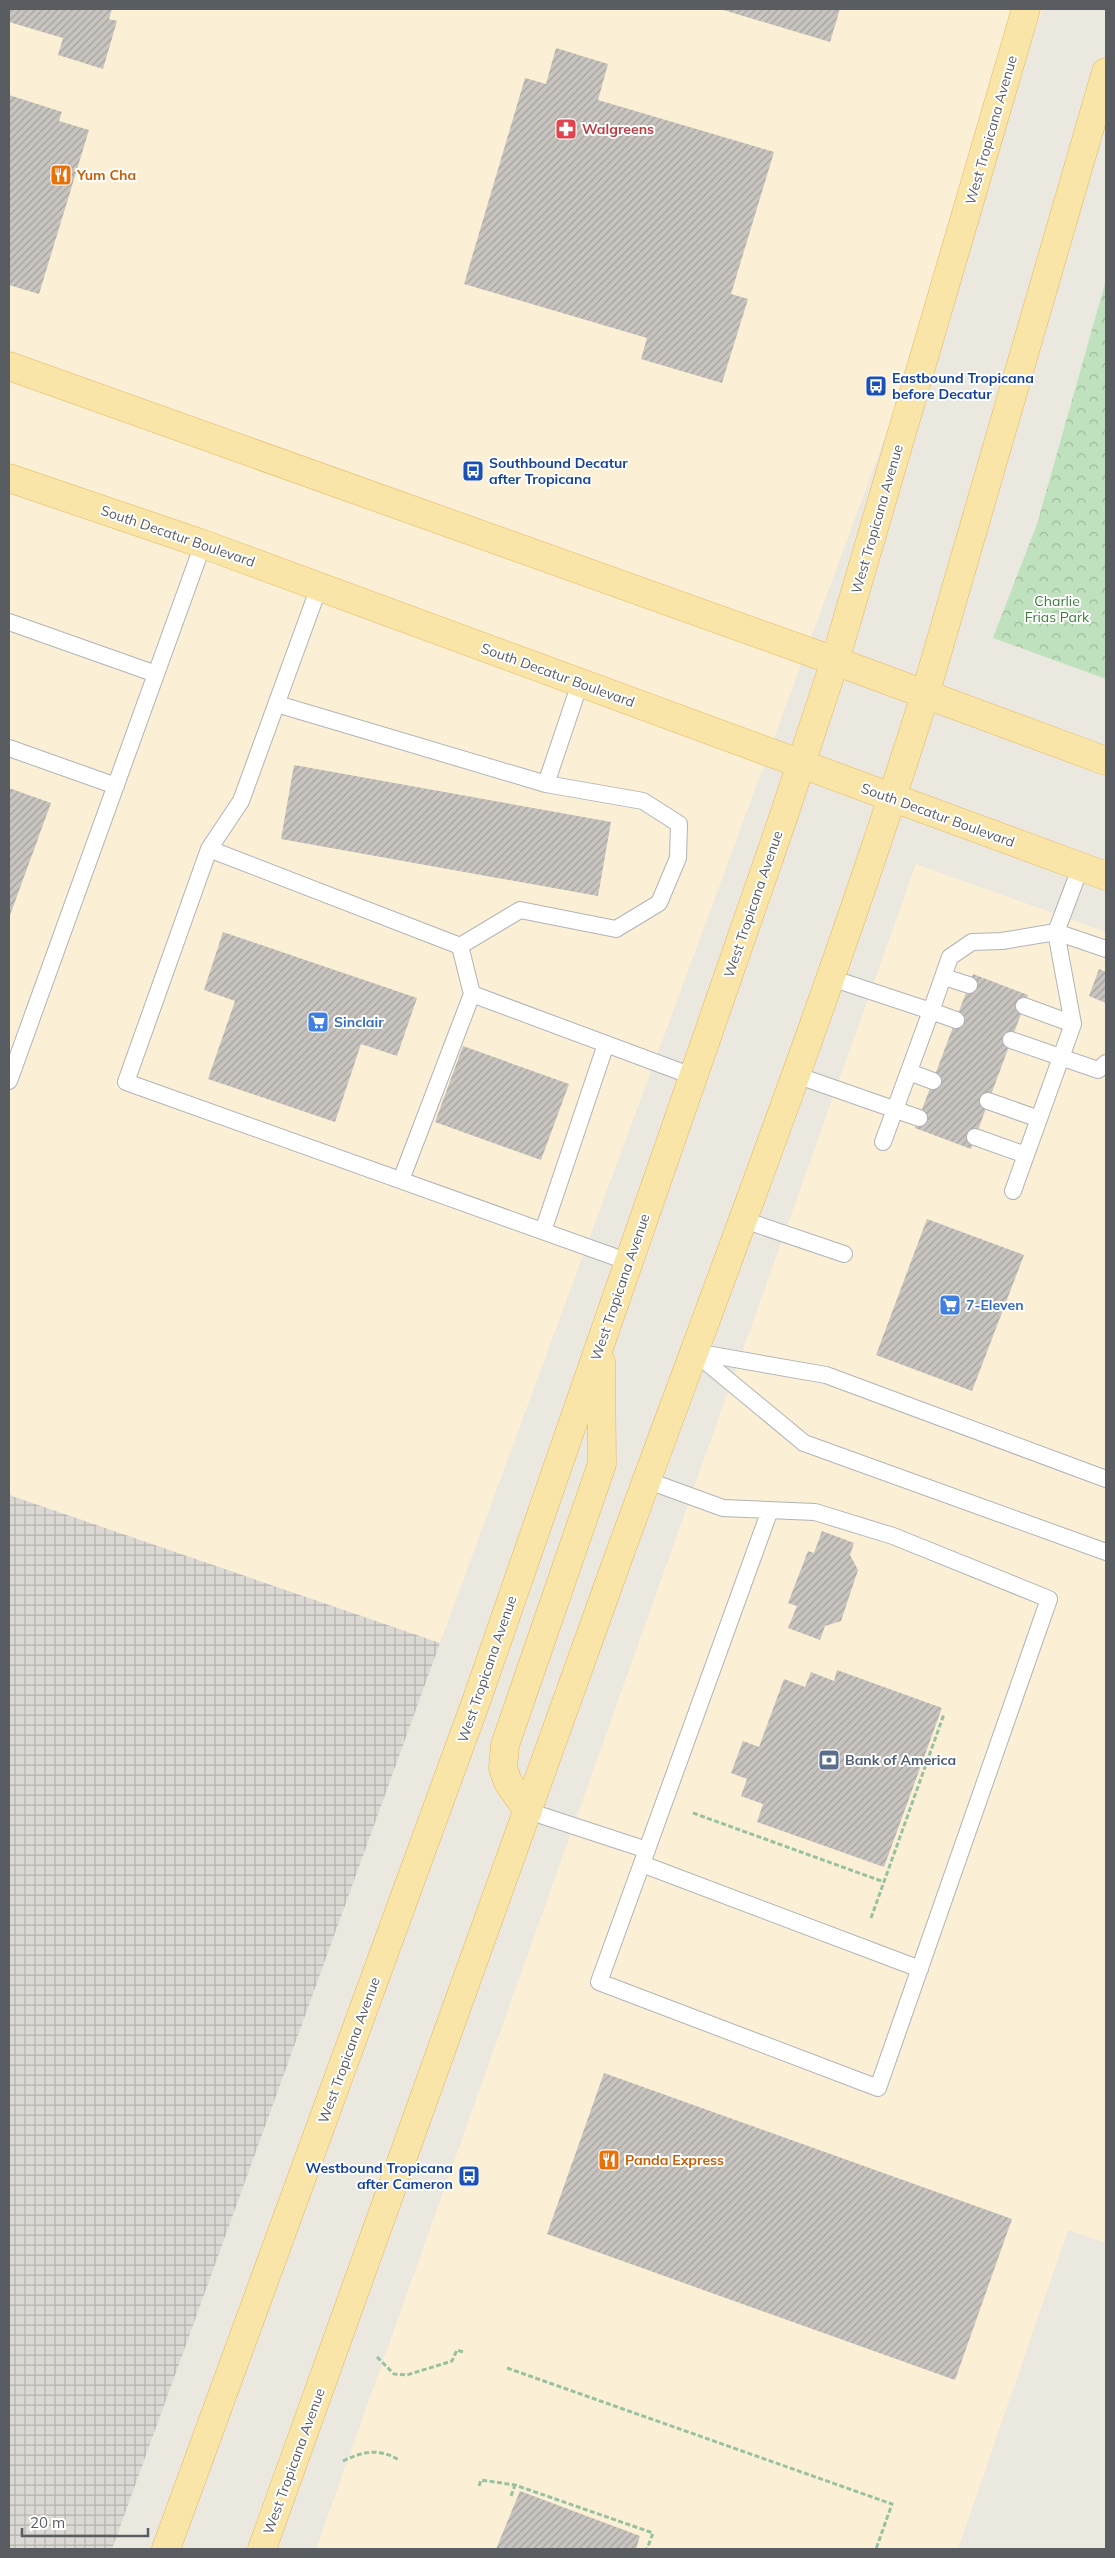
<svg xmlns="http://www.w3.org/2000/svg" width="1115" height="2558" viewBox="0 0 1115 2558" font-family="Mulish,sans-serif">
	<defs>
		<pattern id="industrial-grid" width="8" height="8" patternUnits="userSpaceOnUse" patternTransform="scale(1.25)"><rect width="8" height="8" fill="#dcd9d4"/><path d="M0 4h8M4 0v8" fill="none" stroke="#b5b3af"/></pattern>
		<pattern id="park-crowns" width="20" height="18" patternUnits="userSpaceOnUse" patternTransform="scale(1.25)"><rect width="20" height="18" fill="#c0e1bd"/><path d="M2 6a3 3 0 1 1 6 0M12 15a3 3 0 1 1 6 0" fill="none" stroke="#9fba9d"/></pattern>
		<pattern id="building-hatch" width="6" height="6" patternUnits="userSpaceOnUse" patternTransform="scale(1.25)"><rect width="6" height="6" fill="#c8c4bf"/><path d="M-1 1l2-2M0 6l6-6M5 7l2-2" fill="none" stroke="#a5a29f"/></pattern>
	</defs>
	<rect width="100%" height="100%" fill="#ebe8e0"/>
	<path fill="#fbefd5" d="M9,9H1043L440,1643L9,1495Z
		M916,864L1106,932V2243L1068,2230L958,2549H316Z"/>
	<path fill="url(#industrial-grid)" d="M9,1495L440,1643L112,2549H9Z"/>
	<path fill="url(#park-crowns)" d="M1106,280V679L993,638L1037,524Z"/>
	<path fill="url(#building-hatch)" d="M9,9H112L109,19L117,21L103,69L58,55L63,38L9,22Z
		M720,9H840L830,42Z
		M556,48L608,64L598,100L774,152L731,294L748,299L722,383L641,359L647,338L464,284L525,78L546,84Z
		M9,95L62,112L59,121L89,130L39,294L9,285Z
		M294,765L611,822L598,896L281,839Z
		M9,788L51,803L9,918Z
		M223,932L417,998L397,1056L361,1044L335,1122L208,1079L235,1001L204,990Z
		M1099,969L1106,972V1003L1089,996Z
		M973,974L1028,995L971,1149L915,1128Z
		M463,1046L569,1084L541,1160L435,1122Z
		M927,1219L1024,1255L972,1391L876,1355Z
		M822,1531L854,1543L850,1555L858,1570L841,1621L825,1626L820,1640L788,1628L797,1606L788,1603L808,1551L814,1553Z
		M837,1670L942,1708L884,1867L757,1822L763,1804L741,1796L747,1779L731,1773L743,1741L759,1747L784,1679L805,1687L811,1672L834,1681Z
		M604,2073L1012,2219L955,2380L547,2234Z
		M520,2491L640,2536L636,2549H496Z"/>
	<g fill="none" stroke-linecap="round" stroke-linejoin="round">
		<g stroke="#b1b3b7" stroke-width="18">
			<path id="service" d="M9,622L156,674
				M277,704L546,784L580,683
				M9,748L116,786
				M209,849L241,801L319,587
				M1056,932L1106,949
				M460,946L520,910L616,929L659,903L678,858L679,824L643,801L546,784
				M944,977L969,985
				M831,978L931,1011L950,957L972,942L1002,941L1056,932L1081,866
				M1024,1006L1073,1024
				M1011,1040L1098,1070L1106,1063
				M909,1072L933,1081
				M796,1075L919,1118
				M9,1081L203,544
				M988,1101L1039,1119
				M975,1137L1026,1155
				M883,1142L931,1011L956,1020
				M401,1180L472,994
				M1013,1191L1073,1024L1056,932
				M741,1219L844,1254
				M543,1231L606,1044
				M629,1262L126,1082L209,849L460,946L472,994L692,1076
				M693,1351L804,1443L1106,1552
				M695,1352L826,1375L1106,1479
				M646,1480L723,1508L815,1512L893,1536L1049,1599L878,2088L599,1982L770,1510
				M528,1811L647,1850
				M642,1864L920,1969"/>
		</g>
		<g stroke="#e7b65d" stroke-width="29">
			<path id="primary" d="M9,366L835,661L1106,761
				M9,478L203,544L1106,876
				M528,1811L508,1782L503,1768L505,1745L602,1464L601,1362
				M166,2549L477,1699L782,821L835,661L1026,9
				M262,2549C383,2218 499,1884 620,1553C724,1268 834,985 925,695L1106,72"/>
		</g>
		<path stroke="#97c1a0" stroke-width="3" stroke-dasharray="5 2.5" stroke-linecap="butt" d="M693,1813L884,1882
			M871,1918L944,1714
			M377,2357L394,2374L407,2375L452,2361L457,2350L463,2352
			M507,2368L892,2504L876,2549
			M343,2461C364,2451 379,2448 399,2460
			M479,2486L481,2480L515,2485L653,2533L647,2549
			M511,2496L515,2485"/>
		<use href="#service" stroke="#fff" stroke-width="16"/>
		<use href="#primary" stroke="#f9e5a7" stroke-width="28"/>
	</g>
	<defs>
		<g id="pharmacy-square" transform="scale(1.125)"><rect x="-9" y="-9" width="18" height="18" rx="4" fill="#e0444e" stroke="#fff"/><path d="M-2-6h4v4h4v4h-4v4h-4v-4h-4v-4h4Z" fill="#fff"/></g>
		<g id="restaurant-square" transform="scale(1.125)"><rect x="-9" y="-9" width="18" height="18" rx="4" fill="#e8710a" stroke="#fff"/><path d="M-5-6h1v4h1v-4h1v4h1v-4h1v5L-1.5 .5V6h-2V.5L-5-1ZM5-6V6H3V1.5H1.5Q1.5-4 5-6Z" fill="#fff"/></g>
		<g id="bus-square" transform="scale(1.125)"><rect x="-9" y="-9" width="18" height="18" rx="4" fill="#1a4fb4" stroke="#fff"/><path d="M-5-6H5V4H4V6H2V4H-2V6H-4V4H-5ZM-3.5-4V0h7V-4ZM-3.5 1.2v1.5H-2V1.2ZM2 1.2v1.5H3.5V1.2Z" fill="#fff"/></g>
		<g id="supermarket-square" transform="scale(1.125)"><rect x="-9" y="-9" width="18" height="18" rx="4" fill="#3f7fe0" stroke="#fff"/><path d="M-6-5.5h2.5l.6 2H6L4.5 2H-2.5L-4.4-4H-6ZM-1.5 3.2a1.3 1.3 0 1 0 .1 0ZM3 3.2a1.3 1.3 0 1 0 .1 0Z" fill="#fff"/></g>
		<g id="bank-square" transform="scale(1.125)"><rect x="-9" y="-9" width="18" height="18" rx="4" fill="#5c6f8a" stroke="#fff"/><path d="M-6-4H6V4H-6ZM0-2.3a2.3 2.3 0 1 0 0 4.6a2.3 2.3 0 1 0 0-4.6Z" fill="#fff"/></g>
	</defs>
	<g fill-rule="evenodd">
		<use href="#pharmacy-square" x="566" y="129"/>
		<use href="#restaurant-square" x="61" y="175"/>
		<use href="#bus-square" x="876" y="386"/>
		<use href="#bus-square" x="473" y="471"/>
		<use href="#supermarket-square" x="318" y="1022"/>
		<use href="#supermarket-square" x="950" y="1305"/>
		<use href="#bank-square" x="829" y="1760"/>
		<use href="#restaurant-square" x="609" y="2160"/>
		<use href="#bus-square" x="469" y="2176"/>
	</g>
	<g text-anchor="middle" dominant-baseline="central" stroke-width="4" stroke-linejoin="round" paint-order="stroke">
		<g font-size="14" font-weight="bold" fill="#be3a42" stroke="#fff" text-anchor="start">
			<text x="582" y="129">Walgreens</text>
		</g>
		<g font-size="14" fill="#595c60" stroke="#fff">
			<text transform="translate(991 130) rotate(-74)">West Tropicana Avenue</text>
			<text transform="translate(877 519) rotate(-74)">West Tropicana Avenue</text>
			<text transform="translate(178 536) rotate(19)">South Decatur Boulevard</text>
			<text transform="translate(558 675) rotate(20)">South Decatur Boulevard</text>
			<text transform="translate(938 815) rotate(20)">South Decatur Boulevard</text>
			<text transform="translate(753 904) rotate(-71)">West Tropicana Avenue</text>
			<text transform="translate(620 1287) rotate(-71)">West Tropicana Avenue</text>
			<text transform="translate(487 1669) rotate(-71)">West Tropicana Avenue</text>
			<text transform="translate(349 2050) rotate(-70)">West Tropicana Avenue</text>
			<text transform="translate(294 2461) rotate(-70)">West Tropicana Avenue</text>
		</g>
		<g font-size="14" font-weight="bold" fill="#c56008" stroke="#fff" text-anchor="start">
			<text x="77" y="175">Yum Cha</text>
			<text x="625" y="2160">Panda Express</text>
		</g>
		<g font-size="14" font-weight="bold" fill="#164399" stroke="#fff" text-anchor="start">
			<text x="892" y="378">Eastbound Tropicana<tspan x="892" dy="16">before Decatur</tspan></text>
			<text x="489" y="463">Southbound Decatur<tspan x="489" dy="16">after Tropicana</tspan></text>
			<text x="453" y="2168" text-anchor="end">Westbound Tropicana<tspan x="453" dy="16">after Cameron</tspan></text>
		</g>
		<g font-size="14" fill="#3b7f39" stroke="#fff">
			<text x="1057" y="601">Charlie<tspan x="1057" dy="16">Frias Park</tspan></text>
		</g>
		<g font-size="14" font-weight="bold" fill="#366cbe" stroke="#fff" text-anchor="start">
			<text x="334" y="1022">Sinclair</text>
			<text x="966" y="1305">7-Eleven</text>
		</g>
		<g font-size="14" font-weight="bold" fill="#4e5e75" stroke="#fff" text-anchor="start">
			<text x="845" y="1760">Bank of America</text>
		</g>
	</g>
	<rect width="1115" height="2558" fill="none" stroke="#595c60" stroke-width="20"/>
	<path d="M22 2528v8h126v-8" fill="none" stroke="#595c60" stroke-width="2.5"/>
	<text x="30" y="2528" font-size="15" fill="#595c60" stroke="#ffffff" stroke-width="4" paint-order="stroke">20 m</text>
</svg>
